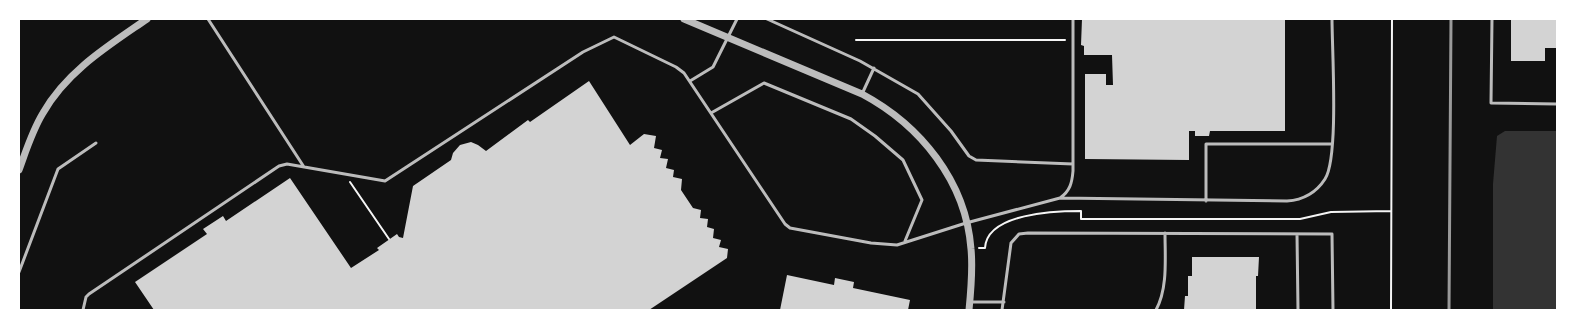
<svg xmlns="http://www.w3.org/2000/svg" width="1576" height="329" viewBox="0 0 1576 329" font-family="'Archivo Narrow',sans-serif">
	<rect width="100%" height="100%" fill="#111"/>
	<path fill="#333" d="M1505,131H1557V310H1493V184L1497,136Z"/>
	<path fill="#d3d3d3" d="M1082,19H1285V131H1210L1209,136H1195V131H1189V160L1085,159V74H1106V85H1113L1112,55H1084V46L1081,45Z
		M1511,19H1557V48H1545V61H1511Z
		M589,81L630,145L644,134L656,136L654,148L662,150L660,158L668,159L666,168L674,170L673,177L682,179L681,190L693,208L701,210L700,218L708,219L707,227L714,229L713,238L721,240L719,247L728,249L727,258L649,310H154L135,282L207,234L203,229L223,216L226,221L290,178L351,268L379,250L377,248L397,234L399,237L403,238L413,186L451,160L453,153L460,145L471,142L478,145L486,151L528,120L530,122Z
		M1192,257H1259L1258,276H1256V310H1184L1185,296H1188V276H1192Z
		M787,275L834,285L835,278L854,282L853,288L910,300L908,310H780Z"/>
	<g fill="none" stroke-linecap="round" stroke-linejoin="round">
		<path stroke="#f5f5f5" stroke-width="2" d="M856,40H1065
			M350,182L389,239
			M979,248H985C987,213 1056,211 1081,211V219H1300L1331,212L1391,211
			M1391,310L1392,19"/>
		<path stroke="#bcbcbc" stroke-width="3" d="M208,19L304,167
			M767,19L860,61L918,94L951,131L969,156L976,160L1073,164
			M1492,19L1491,103L1557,104
			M690,81L713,67L737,19
			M862,94L874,68
			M711,113L764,83L851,119L875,136L903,160L922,200L905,241
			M1060,198L1287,201C1302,200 1316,193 1325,179C1339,158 1332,50 1332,19
			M1206,201V144H1332
			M1297,234L1298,310
			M19,272L58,169L96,143
			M970,302H1004
			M83,310L86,297L89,294L279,166L287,164L385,181L583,52L614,37L676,67L684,73L785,224L790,228L871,243L897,245L966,223L1060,198C1070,191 1072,183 1073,171V19
			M1002,310L1011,243L1019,234L1028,233L1332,234L1333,310
			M1156,310C1168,288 1165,258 1165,233"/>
		<path stroke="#bcbcbc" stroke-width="7" d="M684,19L862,94C920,125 966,181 971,249C973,269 971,290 969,310
			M19,170C26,151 32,131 43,113C67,71 108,46 147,19"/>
		<path stroke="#9a9a9a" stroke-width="3" d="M1449,310L1451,19"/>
	</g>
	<rect width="1576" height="329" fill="none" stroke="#ffffff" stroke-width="40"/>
</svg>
